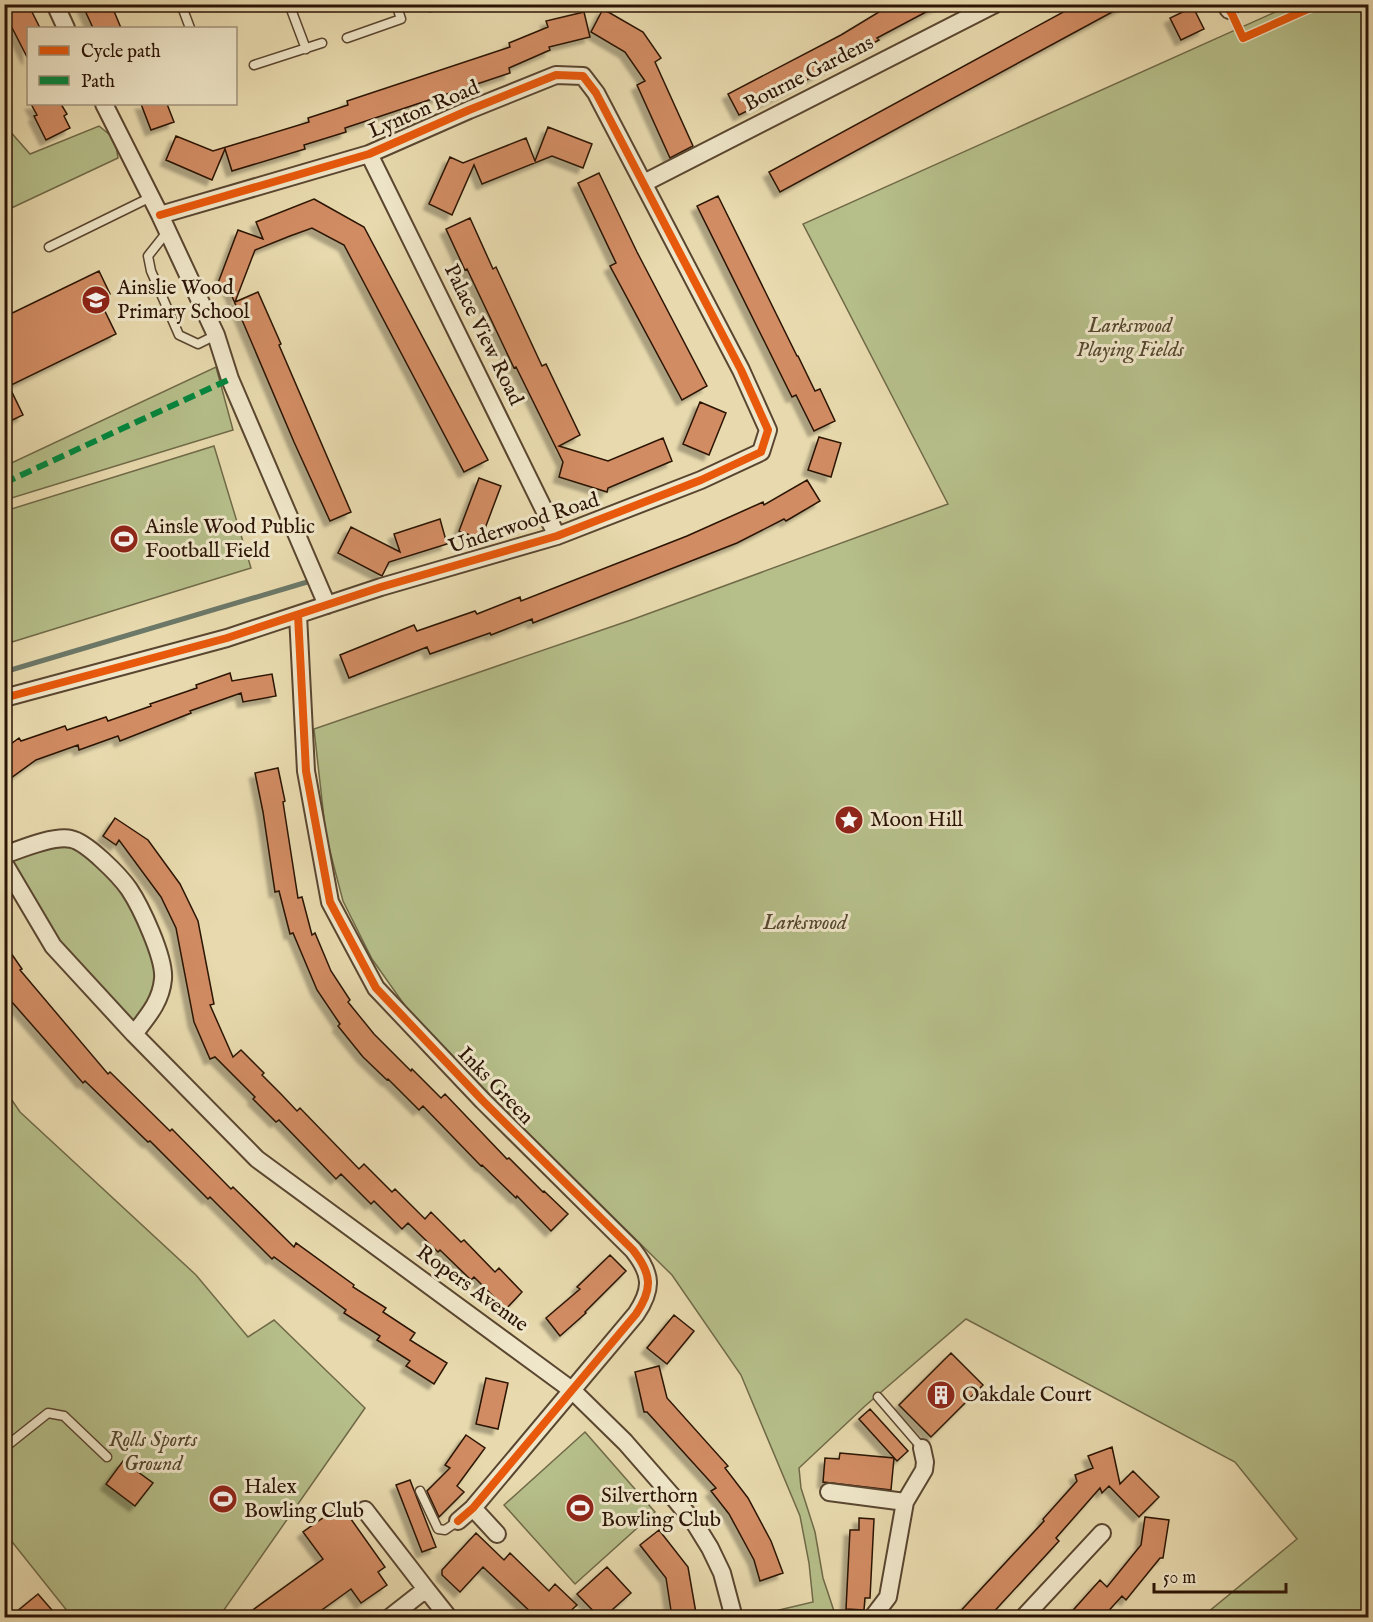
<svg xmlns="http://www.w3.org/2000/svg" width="1373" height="1622" viewBox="0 0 1373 1622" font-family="'IM FELL English',serif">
	<defs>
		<filter id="shadow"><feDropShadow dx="-5.5" dy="5.5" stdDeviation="1.5" flood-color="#0004"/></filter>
	</defs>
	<rect width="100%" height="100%" fill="#e8daae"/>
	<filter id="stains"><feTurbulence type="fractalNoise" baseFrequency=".00333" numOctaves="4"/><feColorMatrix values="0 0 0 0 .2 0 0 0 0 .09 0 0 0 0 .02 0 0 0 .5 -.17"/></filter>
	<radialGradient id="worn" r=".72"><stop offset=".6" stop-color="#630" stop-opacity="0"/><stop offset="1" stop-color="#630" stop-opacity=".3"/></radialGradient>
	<path fill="#b6bf8a" stroke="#706a48" stroke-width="1.5" d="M1291,5H1359L1368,13V1617H1202L1297,1539L1235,1462L966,1319L865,1406L799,1468L801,1488L815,1532L823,1578L836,1617H783L779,1610L813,1602L809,1563L800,1516L741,1375L672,1275L418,1024L372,959L343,901L326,836L314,729L631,620L948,504L803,224Z
		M99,126L115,139L118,158L5,211L4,129H8L30,154Z
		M216,367L233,430L5,500V466Z
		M214,446L251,568L12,642L5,618V511Z
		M70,838L129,889L164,976L134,1034L53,946L5,863Z
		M5,1090L20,1112L196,1275L248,1337L274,1320L365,1408L219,1617H72L5,1533Z
		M585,1432L655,1512L575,1584L504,1505Z"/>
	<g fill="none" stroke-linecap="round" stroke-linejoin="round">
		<path stroke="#6c7868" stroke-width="5" d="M4,672L314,580"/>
	</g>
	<path fill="#d28c63" stroke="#2b1406" stroke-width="1.5" filter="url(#shadow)" d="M4,4H28L40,28H28V59L4,12Z
		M82,4H111L121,28H93Z
		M892,4H941L877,38L879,40L781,94L739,115L728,94L841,35Z
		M1078,4H1127L780,192L769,172Z
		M1193,7L1204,29L1181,40L1170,18Z
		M603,9L643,32L661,58L655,62L693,146L670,158L637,85L645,81L625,52L591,32Z
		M584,12L590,37L549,47L550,50L509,68L510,73L345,128L346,132L304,145L305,149L232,171L225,149L212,180L166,160L176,136L213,151L309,122L308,118L348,105L347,101L510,47L509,43L548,27L546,21Z
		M31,104H61L67,114L64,116L70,128L46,140L34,116L37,115Z
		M141,104H167L174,122L151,130Z
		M548,127L592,144L583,168L552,156L482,184L474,165L452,215L429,204L450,157L463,163L526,138L535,161Z
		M599,173L637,252L707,386L682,400L610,266L616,263L578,183Z
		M718,196L797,356H798L815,391L820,389L835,421L814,431L796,395L792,397L697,206Z
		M314,199L364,227L488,460L464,472L344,245L312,228L290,236L255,250L235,302L258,292L281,344L279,345L351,512L330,521L294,442L228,287L218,283L238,230L263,239L256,222Z
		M470,218L493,269L496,267L542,366L546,364L580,435L559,446L608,461L663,438L672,461L608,488L607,492L559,477L563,462L516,367L514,368L467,269L465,270L446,229Z
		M99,271L110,294L99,299L116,334L9,386L23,415L4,424V317Z
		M700,402L726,413L709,455L683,444Z
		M819,437L841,443L831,477L808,470Z
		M479,478L501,486L481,539L459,531Z
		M807,480L820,501L786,521L784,519L737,543L533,623L532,619L491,635L490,633L430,654L427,647L349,678L340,655L414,625L417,631L475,611L477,614L520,597L521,601L687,536L763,502L764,505Z
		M440,519L447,544L389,562L382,576L338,553L351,527L400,552L394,534Z
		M230,673L232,681L272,674L276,696L243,702L241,693L190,711L191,713L120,741L118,736L79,750L78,745L36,760L4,783V749L19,738L21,741L65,726L67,730L106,717L108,721L151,706L150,704L197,688L196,685Z
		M278,768L285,801L283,802L298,898L302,897L312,935L315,933L331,971L350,1000L348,1002L374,1034L411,1071L412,1069L441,1098L445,1094L507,1159L509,1158L543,1192L544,1191L568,1214L551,1231L517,1196L516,1198L482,1165L481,1166L423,1106L419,1110L388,1079L387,1080L363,1057L338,1026L340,1024L317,990L293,933L290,934L279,891L275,892L263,812L255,773Z
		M115,818L148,840L180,884L198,921L214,1004L210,1005L233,1057L241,1050L264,1073L262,1075L281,1094L297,1111L300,1108L359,1169L364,1164L392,1192L395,1189L425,1219L431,1212L461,1242L464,1240L495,1272L499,1268L522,1292L506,1309L474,1277L471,1280L440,1250L438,1252L408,1223L402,1229L374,1201L371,1204L341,1174L336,1179L279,1120L276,1122L253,1099L255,1097L215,1057L210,1059L194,1022L176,928L161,897L119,840L116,845L103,836Z
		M4,943L22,969L20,970L108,1074L110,1072L170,1131L172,1129L231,1189L233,1187L294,1247L296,1243L354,1285L353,1287L386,1308L383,1312L415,1333L410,1340L447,1363L434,1384L406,1366L410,1361L377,1340L380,1336L344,1313L346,1310L274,1257L272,1259L210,1197L208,1199L150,1141L148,1142L85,1081L83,1083L4,993Z
		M610,1255L626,1271L585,1312L586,1313L560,1336L546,1318L580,1289L577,1287Z
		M674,1315L694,1331L667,1364L647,1348Z
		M951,1353L983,1385L931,1437L899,1405Z
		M659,1366L667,1398L728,1466L725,1468L748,1498L771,1541L783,1573L760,1581L754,1560L729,1514L711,1491L716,1488L647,1412H644L635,1372Z
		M486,1378L508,1383L498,1429L476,1424Z
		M870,1409L908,1451L897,1461L859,1419Z
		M466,1435L485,1448L457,1486L464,1492L439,1517L427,1491L450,1468L445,1465Z
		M1112,1447L1120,1484L1133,1471L1159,1497L1139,1517L1109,1486L1102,1493L1100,1488L1056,1538L1059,1541L989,1617H955L1044,1521L1043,1519L1077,1481L1075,1475L1093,1468L1088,1456Z
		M840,1453L894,1458L891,1490L823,1482L825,1458L839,1459Z
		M123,1461L153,1483L135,1506L106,1484Z
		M410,1480L436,1547L422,1552L396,1485Z
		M341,1505L385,1567L378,1572L387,1585L361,1603L351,1589L312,1617H243L323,1559L303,1532Z
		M1145,1517L1169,1520L1163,1558H1160L1126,1600L1122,1596L1103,1617H1067L1100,1580L1107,1587L1141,1545Z
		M859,1518L874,1519L870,1598H865L864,1610L846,1609L850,1530H859Z
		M659,1530L688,1567L696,1613L672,1617L666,1578L640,1545Z
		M476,1533L504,1560L510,1553L549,1591L555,1584L577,1605L564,1617H536L483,1567L460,1592L442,1575V1570Z
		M607,1567L631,1593L604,1617H599L577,1594Z
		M38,1594L58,1617H10Z"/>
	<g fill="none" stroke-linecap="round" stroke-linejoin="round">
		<g stroke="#5a4630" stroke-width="11">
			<path id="service" d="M181,4L190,28
				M289,4L306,49
				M430,7L435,4
				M347,38L401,19L396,4
				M254,65L322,43
				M167,232L148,256L151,271L179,335L198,344L216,335
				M49,247L151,197
				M878,1397L922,1448
				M4,1448L48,1413L64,1416L107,1457
				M420,1491L438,1529L445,1530L458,1521"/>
		</g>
		<g stroke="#5a4630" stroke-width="20">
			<path id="minor" d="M55,4L66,28
				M1225,4L1229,10
				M104,104L160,215L216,335L230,379L327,605
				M369,154L557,536
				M644,183L995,4
				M298,615L306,771L330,902L376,988L483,1101L633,1250C652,1274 653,1289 636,1314L473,1508L458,1521
				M4,698L227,638L381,587L557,536L701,480L761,452L768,430L741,370L596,93L583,76L556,75L469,110L369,154L160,215
				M4,855C21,849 54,835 71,839C87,842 120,876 129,889C141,907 165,958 163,979C161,1002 147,1017 134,1034
				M4,863L53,946L134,1034L257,1159L573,1391L625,1442L674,1498L694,1522L710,1548L722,1573L734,1618
				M829,1492L905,1502
				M473,1508L497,1534
				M365,1510L426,1589
				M389,1618L426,1589L449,1618
				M872,1618L888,1597L905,1502L924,1470L925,1462L922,1448
				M1023,1618L1102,1533"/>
		</g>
		<use href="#service" stroke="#f0e7ca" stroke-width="8"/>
		<use href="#minor" stroke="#f0e7ca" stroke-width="16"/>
		<path stroke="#00873e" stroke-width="6" stroke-dasharray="12 6" stroke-linecap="butt" d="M4,483L230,379"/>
		<g stroke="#f0e7ca" stroke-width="11">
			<path id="cycleway" d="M1225,4L1232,14L1243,38L1319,4
				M298,615L306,771L330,902L376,988L483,1101L633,1250C652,1274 653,1289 636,1314L473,1508L458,1521
				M4,698L227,638L381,587L557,536L701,480L761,452L768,430L741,370L596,93L583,76L556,75L469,110L369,154L160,215"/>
		</g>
		<use href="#cycleway" stroke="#e8590c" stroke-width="8"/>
	</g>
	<defs>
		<g id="school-disc" transform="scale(1.5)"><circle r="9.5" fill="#8f2418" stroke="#f0e7ca"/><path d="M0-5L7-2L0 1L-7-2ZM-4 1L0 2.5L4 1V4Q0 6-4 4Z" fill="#fff"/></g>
		<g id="stadium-disc" transform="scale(1.5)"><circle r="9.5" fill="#8f2418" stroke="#f0e7ca"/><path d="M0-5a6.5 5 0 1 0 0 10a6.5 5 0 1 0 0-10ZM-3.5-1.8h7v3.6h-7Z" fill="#fff"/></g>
		<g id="sight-disc" transform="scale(1.5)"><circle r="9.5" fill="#8f2418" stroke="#f0e7ca"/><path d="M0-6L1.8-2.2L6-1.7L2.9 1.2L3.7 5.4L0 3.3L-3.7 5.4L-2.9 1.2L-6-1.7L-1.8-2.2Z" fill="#fff"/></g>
		<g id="building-disc" transform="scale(1.5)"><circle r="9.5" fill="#8f2418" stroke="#f0e7ca"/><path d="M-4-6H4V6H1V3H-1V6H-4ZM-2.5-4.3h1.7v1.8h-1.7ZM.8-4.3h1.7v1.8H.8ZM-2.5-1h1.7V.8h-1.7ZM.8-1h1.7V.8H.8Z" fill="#fff"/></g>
	</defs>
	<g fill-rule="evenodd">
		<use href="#school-disc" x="96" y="300"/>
		<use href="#stadium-disc" x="124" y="539"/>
		<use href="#sight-disc" x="849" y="820"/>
		<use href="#building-disc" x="941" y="1395"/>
		<use href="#stadium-disc" x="223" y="1499"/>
		<use href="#stadium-disc" x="580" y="1508"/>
	</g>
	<g text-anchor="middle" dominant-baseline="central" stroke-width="6" stroke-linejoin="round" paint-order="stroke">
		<g font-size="21" fill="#2b1406" stroke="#f0e7ca">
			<text transform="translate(809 74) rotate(-27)">Bourne Gardens</text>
			<text transform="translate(424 110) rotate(-23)">Lynton Road</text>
			<text transform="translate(483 335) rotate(64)">Palace View Road</text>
			<text transform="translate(524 524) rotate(-18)">Underwood Road</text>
			<text transform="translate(495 1086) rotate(46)">Inks Green</text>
			<text transform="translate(472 1289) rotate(36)">Ropers Avenue</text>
		</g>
		<g font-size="21" fill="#2b1406" stroke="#f0e7ca" text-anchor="start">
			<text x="117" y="288">Ainslie Wood<tspan x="117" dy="24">Primary School</tspan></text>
			<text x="145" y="527">Ainsle Wood Public<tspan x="145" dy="24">Football Field</tspan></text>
			<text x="870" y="820">Moon Hill</text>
			<text x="962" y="1395">Oakdale Court</text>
			<text x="244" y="1487">Halex<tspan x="244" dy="24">Bowling Club</tspan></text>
			<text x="601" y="1496">Silverthorn<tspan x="601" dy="24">Bowling Club</tspan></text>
		</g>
		<g font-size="21" font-style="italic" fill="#55472e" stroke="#f0e7ca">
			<text x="1130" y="326">Larkswood<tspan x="1130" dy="24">Playing Fields</tspan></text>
			<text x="805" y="923">Larkswood</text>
			<text x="153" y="1440">Rolls Sports<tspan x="153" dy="24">Ground</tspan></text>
		</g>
	</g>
	<rect width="1373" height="1622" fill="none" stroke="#e8daae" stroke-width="24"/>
	<rect x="6" y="6" width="1361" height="1610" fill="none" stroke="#2b1406" stroke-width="3"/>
	<rect x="12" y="12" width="1349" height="1598" fill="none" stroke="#2b1406" stroke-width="1.5"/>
	<rect x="27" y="27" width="210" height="78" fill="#f0e7ca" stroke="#a1937c" stroke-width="1.5"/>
	<rect x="39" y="46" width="30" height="9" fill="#e8590c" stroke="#a1937c" stroke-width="1.5"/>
	<text x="81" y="57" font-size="18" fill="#2b1406">Cycle path</text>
	<rect x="39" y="76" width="30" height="9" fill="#00873e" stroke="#a1937c" stroke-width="1.5"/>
	<text x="81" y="87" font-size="18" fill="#2b1406">Path</text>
	<path d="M1154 1583v9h132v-9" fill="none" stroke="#2b1406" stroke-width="3"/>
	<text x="1163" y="1583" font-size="18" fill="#2b1406" stroke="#f0e7ca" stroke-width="4.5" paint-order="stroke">50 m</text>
	<rect width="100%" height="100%" filter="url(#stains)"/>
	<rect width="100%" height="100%" fill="url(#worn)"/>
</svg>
